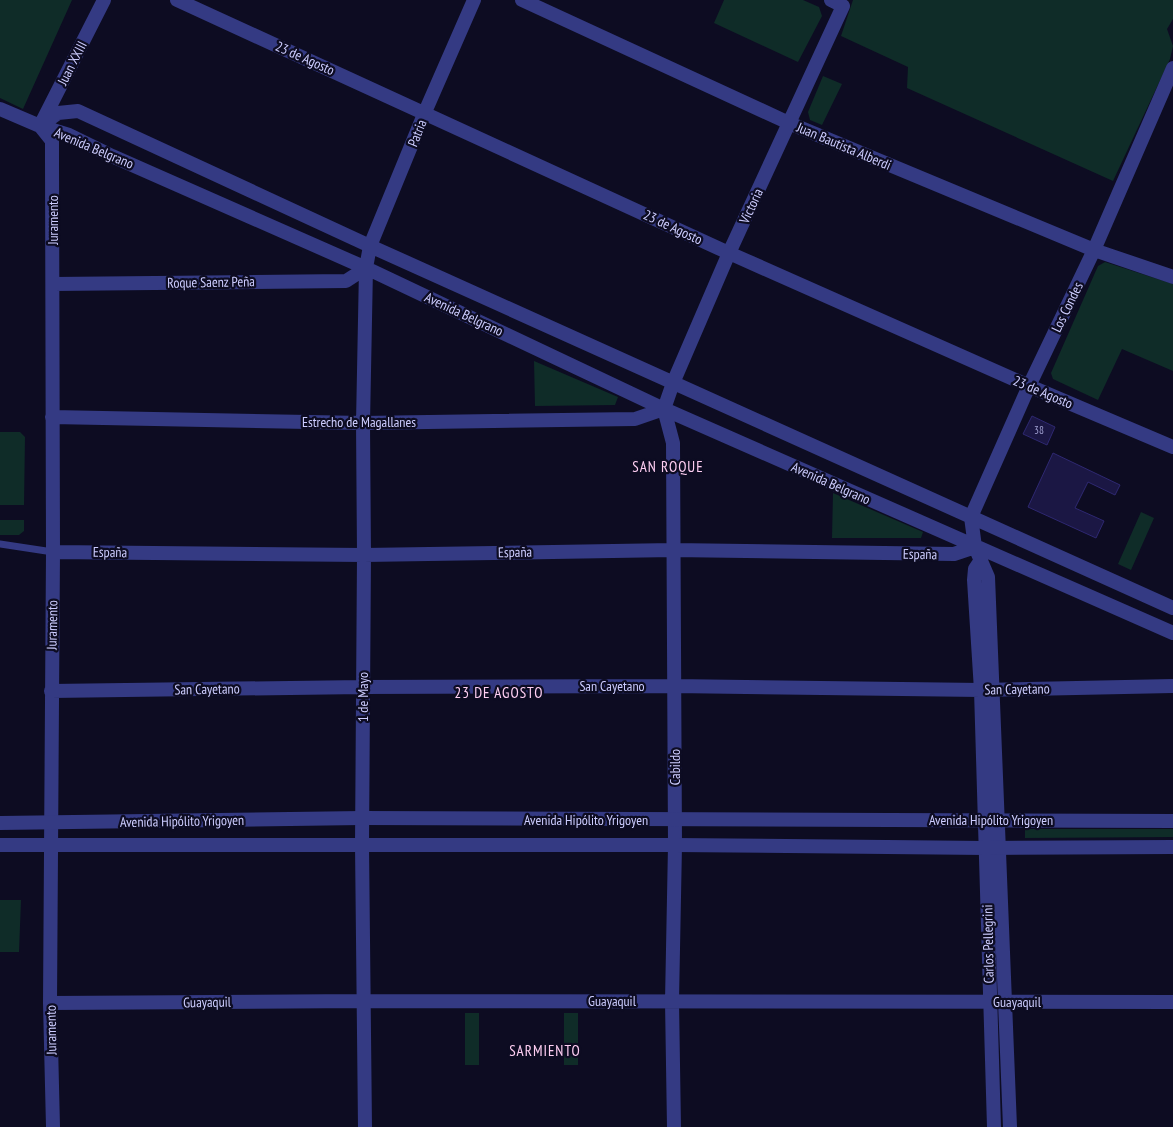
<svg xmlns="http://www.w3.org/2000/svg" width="1173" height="1127" viewBox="0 0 1173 1127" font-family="'PT Sans Narrow',sans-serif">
	<rect width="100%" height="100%" fill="#0d0c22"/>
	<path fill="#0f2c28" d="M0,0H72L23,109L0,98Z
		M724,0H803L819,7L822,16L798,62L714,23Z
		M853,0H1173V19L1167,29L1173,46L1170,59L1113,181L907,88L908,67L841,36Z
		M823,76L842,84L822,125L810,120L808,112Z
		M1105,262L1173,284V371L1122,349L1098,400L1053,379L1051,373L1098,266Z
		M534,361L618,397L615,405L535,406Z
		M0,432H20L25,437L24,505H0Z
		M833,493L923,532L921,538H832Z
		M1141,512L1154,518L1131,570L1118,564Z
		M0,520H24V531L19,535H0Z
		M1025,829H1173V837L1025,838Z
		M0,900H21L19,952H0Z
		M465,1013H479V1065H465Z
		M564,1013H578V1065H564Z"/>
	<path fill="#1b1744" stroke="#2e2871" d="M1032,416L1055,427L1047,445L1023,434Z
		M1053,453L1120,485L1115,495L1088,482L1075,508L1104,521L1096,538L1028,507Z"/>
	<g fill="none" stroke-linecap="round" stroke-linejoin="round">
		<path stroke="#343a83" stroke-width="7" d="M0,544L53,552"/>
		<path stroke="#343a83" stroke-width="14" d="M177,0L729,253L1029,386L1173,447
			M522,0L789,123L1094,250L1173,277
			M0,109L40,126L69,135L112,156L366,268L664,409L1173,633
			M41,124L104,0
			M40,126L58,113L78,111L370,246L1173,608
			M40,126L52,141V160L53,552L50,1003L53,1127
			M53,284L346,281L366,268
			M664,409L673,443L675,845L672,1001L674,1127
			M664,409L673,383L729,253L843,6L831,0
			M52,417L363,423L635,419L664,409
			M53,552L364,555L673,550L954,554L975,547
			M981,560L975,569L974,580L981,690L994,1127
			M51,691L363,687L674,686L981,690L1173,686
			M50,1003L363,1001L1173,1002
			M365,1127L362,845L364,555L363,423L366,268L370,246L425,112L474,0
			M1010,1127L988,577L975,547L971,517L1029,386L1094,250L1173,68"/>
		<path stroke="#343a83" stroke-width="14" d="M0,823L362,818L1173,821
			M0,845H675L986,848L1173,847"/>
	</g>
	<g text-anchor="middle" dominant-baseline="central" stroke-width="4.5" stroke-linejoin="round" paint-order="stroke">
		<g font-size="11" fill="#a0a0d0">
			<text x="1039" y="430">38</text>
		</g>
		<g font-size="14" fill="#cdcdff" stroke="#0d0c22">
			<text transform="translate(305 58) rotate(24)">23 de Agosto</text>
			<text transform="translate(72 63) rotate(-63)">Juan XXIII</text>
			<text transform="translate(417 133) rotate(-68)">Patria</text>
			<text transform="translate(844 146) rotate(23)">Juan Bautista Alberdi</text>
			<text transform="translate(94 148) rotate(23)">Avenida Belgrano</text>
			<text transform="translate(751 206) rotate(-65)">Victoria</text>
			<text transform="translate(53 220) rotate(-90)">Juramento</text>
			<text transform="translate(673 227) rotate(25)">23 de Agosto</text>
			<text transform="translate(211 282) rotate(-1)">Roque Saenz Peña</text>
			<text transform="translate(1067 307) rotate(-64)">Los Condes</text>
			<text transform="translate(464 314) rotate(25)">Avenida Belgrano</text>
			<text transform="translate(1043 392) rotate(23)">23 de Agosto</text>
			<text x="359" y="422">Estrecho de Magallanes</text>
			<text transform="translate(831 483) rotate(24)">Avenida Belgrano</text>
			<text transform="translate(110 552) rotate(1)">España</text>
			<text transform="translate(515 552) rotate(-1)">España</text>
			<text transform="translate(920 554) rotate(1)">España</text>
			<text transform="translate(52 625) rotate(-89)">Juramento</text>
			<text x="612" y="686">San Cayetano</text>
			<text transform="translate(207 689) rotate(-1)">San Cayetano</text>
			<text transform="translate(1017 689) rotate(-1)">San Cayetano</text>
			<text transform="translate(363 697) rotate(-90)">1 de Mayo</text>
			<text transform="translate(675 767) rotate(-90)">Cabildo</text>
			<text x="586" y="820">Avenida Hipólito Yrigoyen</text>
			<text x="991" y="820">Avenida Hipólito Yrigoyen</text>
			<text transform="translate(182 821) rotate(-1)">Avenida Hipólito Yrigoyen</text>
			<text transform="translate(988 944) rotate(-91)">Carlos Pellegrini</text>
			<text x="612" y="1001">Guayaquil</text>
			<text transform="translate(207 1002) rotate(-1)">Guayaquil</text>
			<text x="1017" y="1002">Guayaquil</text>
			<text transform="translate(51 1030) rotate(-91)">Juramento</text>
		</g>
		<g font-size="15" letter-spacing="1" fill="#ffcff3" stroke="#0d0c22">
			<text x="668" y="466">SAN ROQUE</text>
			<text x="499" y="692">23 DE AGOSTO</text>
			<text x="545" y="1050">SARMIENTO</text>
		</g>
	</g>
</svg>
